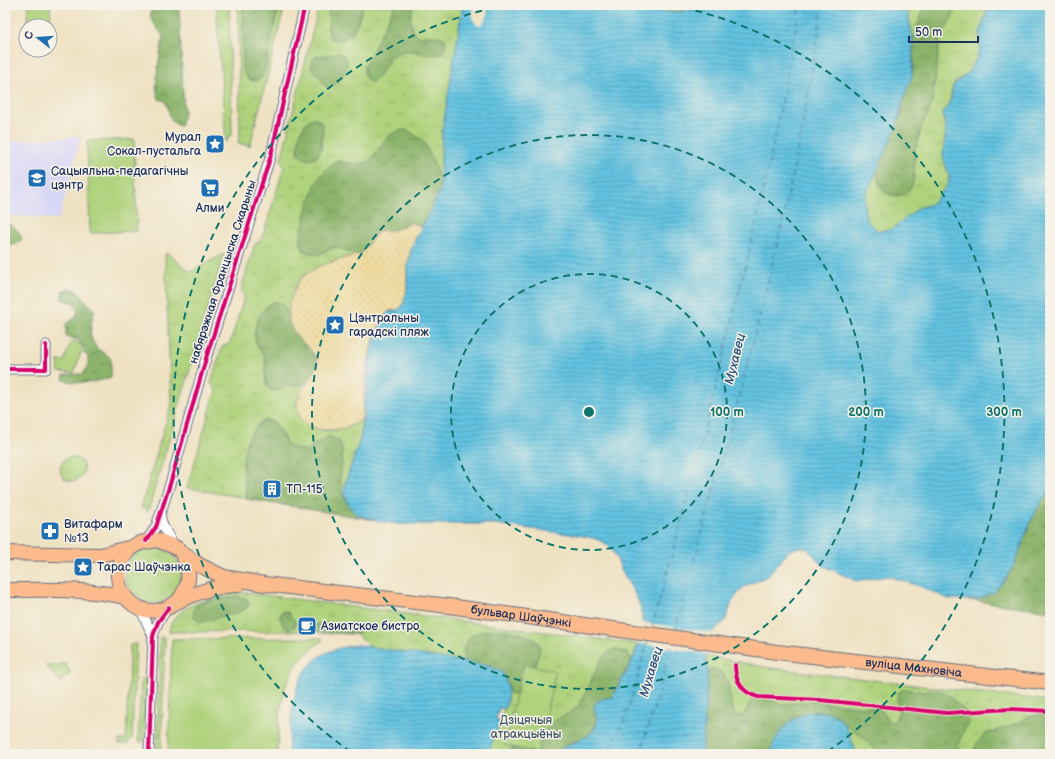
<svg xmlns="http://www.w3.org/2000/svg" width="1055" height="759" viewBox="0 0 1055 759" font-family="'Balsamiq Sans',sans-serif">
	<defs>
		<pattern id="grass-tufts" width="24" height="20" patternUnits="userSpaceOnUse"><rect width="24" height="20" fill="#afd27b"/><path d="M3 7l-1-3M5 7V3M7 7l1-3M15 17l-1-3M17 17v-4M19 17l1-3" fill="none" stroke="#96b56d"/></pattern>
		<pattern id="forest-crowns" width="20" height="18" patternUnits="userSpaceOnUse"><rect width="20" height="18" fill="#8bb46b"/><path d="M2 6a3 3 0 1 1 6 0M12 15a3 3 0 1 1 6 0" fill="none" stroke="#71935b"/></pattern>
		<pattern id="sand-dots" width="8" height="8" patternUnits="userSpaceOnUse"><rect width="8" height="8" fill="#eeda9e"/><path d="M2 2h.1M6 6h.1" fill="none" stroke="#ccbb8a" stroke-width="1.8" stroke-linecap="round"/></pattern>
		<pattern id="water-rules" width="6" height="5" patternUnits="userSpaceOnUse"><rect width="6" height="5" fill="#63c3e1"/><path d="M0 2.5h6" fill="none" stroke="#519fba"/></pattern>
	</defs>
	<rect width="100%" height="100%" fill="#f7f3e8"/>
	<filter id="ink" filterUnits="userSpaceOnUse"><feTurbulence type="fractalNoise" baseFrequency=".025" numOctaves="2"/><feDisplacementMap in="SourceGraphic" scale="8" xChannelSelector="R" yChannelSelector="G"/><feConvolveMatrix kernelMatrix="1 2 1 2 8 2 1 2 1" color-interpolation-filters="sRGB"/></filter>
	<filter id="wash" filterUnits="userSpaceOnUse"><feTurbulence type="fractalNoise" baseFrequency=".012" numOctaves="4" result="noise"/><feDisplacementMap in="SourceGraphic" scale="16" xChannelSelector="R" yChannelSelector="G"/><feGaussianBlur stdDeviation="0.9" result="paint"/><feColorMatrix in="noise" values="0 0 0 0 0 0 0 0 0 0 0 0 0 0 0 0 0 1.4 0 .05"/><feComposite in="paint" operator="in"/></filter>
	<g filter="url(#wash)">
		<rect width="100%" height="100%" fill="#efe2c3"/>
		<path fill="#d8d7f8" d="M81,136L59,219L5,215V142Z"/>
		<path fill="url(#grass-tufts)" stroke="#65806c" d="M216,5H229L232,133L226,142Z
			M238,5H285L250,146L238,143L240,133Z
			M319,5H463L442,132L440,191L422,226L419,224L358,255L331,261L309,348L312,377C306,386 299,393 297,404C296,409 299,415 302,419C317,436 346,433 362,419L361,436L344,487L368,519L376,520L187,488L216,390L211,383L222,347L230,343L244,298L241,289L255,244L262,239L284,167L281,160Z
			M631,5H685L683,11C669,12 642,13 631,5Z
			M906,5H987V8L980,34V48L978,56L967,74L955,82L951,93V100L943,118L946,130L943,156L949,176V183L933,203L917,209L893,229L880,231L875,229L866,220L864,205L867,192L882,156L912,31Z
			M165,254H168L190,272L224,254L148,511L141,508L171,404Z
			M125 575a28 28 0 1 1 56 0a28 28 0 1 1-56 0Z
			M235,593H248L638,644L631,663L554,754H488L507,700L490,666L371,647L356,634L293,631L169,632C170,606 215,596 235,593Z
			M160,637L165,638L161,754H157Z
			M136,643L132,739L127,744H119V740H126L130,645Z
			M705,656L771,668L1050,701V754H857L848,730L771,751L770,754H702L708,672Z
			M141,679H146L143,742H138Z"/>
		<path fill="url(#forest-crowns)" stroke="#537264" d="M150,5H178L179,7L184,114L180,126C167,122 171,111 165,101L159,99C152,86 161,52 163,36L151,19Z
			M243,5H279L265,70L262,77L255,81L248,79L243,71Z
			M329,5H363C359,20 352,46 331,39L328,30Z
			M395,5H414C409,16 409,27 417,36C428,38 437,32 446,40L444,52C429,61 414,46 399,52C386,58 383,74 372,82L368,81L364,74V68Z
			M925,5H958L940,40L932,104L921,128L915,151L914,180L910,189L904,194L896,196L889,195L882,189L879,183L877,168L900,118L904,97L913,70V40Z
			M339,53C358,59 341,87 326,87L318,75L312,69V60C319,52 329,57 339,53Z
			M314,118L318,119L323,125L321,149L316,158L308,160L299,155C296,144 301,120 314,118Z
			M407,130L424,141L440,179C443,197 431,212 422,226L407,224L394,230L378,231L366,249L358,255L336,247L317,255L304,251C297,240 302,231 305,219C311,195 315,175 337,161L356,164L368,162C382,148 384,131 407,130Z
			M5,223C14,225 19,231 22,239L15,245L5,246Z
			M69,289L76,290L95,311C90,323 87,340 99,350C103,353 107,354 111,359V377C96,383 79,384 63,380L64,375L83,374L88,366V357L83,352L85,349L78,340L66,336V324L75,318L78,311L74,303L62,299V291Z
			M273,302H279L285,307L289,323L315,353C320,363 316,372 310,381C305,383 300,386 295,386C291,386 289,385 286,386C283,388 281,390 278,390C260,394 267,367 265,358C263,353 260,350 257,345C250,330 260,309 273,302Z
			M266,420L275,423L287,444L293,449L306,450L328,437L339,440C345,454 341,465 340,480C340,502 356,516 376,520L246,499C247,487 243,476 243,465C242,450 251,425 266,420Z
			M1050,492V611L969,600C1015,593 1015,552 1033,518C1035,512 1038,506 1042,501C1044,498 1048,496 1050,492Z
			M240,597L247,599L249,603L248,607L242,611L202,622L198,621L193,616L194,609C204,598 226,597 240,597Z
			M282,611L288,612L296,623L294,627L290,629L284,627L280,617Z
			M321,623L356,624L361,629L360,632L356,634L320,633L315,628L316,625Z
			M486,630C499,629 540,632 540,649C540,658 524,684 519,693L511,694L509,692L507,683L490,666L465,663C458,647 471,632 486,630Z
			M614,649L628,653L632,661L612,697L599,700L594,710L597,718L595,727L589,735L584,738L570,743L554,754H503C508,748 525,747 534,743C541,739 546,729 552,723C560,716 571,714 578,706C589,693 599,652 614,649Z
			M713,668C738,675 724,712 739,717L745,714L751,701L760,698L785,704L810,701L877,708L882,711L888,721L894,722L899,712L897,701L898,693L904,689L924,692L934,690L945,692L965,711L969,722L961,736L958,754H880L860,734L846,726L835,716L816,712L792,719L770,754H702L708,672Z
			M1042,714L1050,716V754H973C980,730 991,733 1010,726C1025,720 1023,716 1042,714Z"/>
		<path fill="url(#sand-dots)" stroke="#84847e" d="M411,223L422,226C415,239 409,252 407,267C405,280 411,294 402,306C398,311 393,310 388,312C366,338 365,387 362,419C345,434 297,437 297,406C297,387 318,378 317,359L309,348L297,337L289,323V303L295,288L301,278L319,266L362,253L378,231L394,230Z"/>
		<path fill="#afd27b" stroke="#65806c" d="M28,5H50L51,23L30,24L27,20Z
			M134,139L137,231L90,233L87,141Z
			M72,340L83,346L74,373L59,372L58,361H64Z
			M60 469a12 12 0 1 1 24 0a12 12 0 1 1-24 0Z
			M322,638V641C278,668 281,709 277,754H168L172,639Z
			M65,664L71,673L61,682L45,665Z
			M524,664L556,671L537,753L504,745Z"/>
		<path fill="url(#water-rules)" stroke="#3f79a0" d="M463,5H631C644,14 691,14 705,5H906L913,40L912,77L904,97L897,126L867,192L864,205L866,220L875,229L880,231L893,229L917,209L933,203L949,183V176L943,156L946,131L943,113L951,100L953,86L967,74L978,56L980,48V34L987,13V5H1050V492L1042,501L1032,518L1014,565L1005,579L994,592L979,599L969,600L949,599L919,586L887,576L856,581L822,565L808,549L798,547L789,551L767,576L744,587L739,592L732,602L725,621L711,633L705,652L708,672L702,754H554C566,741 598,741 597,718C596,713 594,710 594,706L599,700L612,697C627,672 649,637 640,606C637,594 628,584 623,573C612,549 612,542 584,536L494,524H398L382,522L358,515L351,509L344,495V487L361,436L370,356L376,335L385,315L388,312L398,310L403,305L407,289V269L412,246L440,191L442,132Z
			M359,645L490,666L502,672C509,684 509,696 505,709L499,708L496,720L500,722L488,754H288C293,700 291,650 359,645Z
			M811,712C847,709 845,730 857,754H770C776,732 789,718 811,712Z"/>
		<path fill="#efe2c3" d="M473,5H488L487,17L480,26L477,25L472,18Z
			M640,622L715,633L710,638L706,648L707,654L636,643Z"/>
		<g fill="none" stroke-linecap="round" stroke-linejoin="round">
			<path stroke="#2d547f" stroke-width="1" stroke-dasharray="5 4" stroke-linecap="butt" d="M652,627C685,511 715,393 743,276C765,186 785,96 799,5
				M675,631C731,424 793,218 822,5
				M605,754C629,721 637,678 648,640
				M640,754L656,702L672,643"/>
		</g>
	</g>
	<g filter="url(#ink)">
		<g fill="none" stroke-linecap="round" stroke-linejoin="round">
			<g stroke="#656e81" stroke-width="11">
				<path id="street" d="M5,369H46V345
					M160,515L163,526L174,546
					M146,541L156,527L170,484L207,355L271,155L305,5
					M140,608L153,636
					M149,754L153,636L158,622L169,607"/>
			</g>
			<g stroke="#656e81" stroke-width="16">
				<g id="primary">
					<path d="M132,547C127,552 123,557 120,564C111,589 134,616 160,610C168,609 173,604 179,601C198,592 217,585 238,585"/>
					<path id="s1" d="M5,553L101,555L132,547L140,543L157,540L175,547L199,565L224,577L264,584L449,606L777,652L1050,683"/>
					<path d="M5,590C45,590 86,588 125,597"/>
					<path d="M178,601C190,586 192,571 182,554"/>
				</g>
			</g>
			<use href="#street" stroke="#fff" stroke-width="9"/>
			<use href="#primary" stroke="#fbbb8d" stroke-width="14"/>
			<g stroke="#f7f3e8" stroke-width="6">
				<path id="cycleway" d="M5,369H46V345
					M146,541L156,527L170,484L207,355L271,155L305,5
					M735,665C735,680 742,693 758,697L820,700L947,713L1010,709L1050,711
					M149,754L153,636L158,622L169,607"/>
			</g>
			<use href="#cycleway" stroke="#d6006c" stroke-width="4"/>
		</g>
	</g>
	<g fill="none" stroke="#0f766e" stroke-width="2" stroke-dasharray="7 5">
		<circle cx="589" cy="412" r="138"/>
		<circle cx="589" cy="412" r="277"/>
		<path d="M351 752A415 415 0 0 1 506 5M672 5A415 415 0 0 1 827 752"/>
	</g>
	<defs>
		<g id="sight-square" transform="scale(1)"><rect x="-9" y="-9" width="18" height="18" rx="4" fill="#1f6fb2" stroke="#f7f3e8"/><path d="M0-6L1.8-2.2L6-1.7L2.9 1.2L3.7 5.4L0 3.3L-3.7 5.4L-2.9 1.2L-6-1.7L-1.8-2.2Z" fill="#fff"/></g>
		<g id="school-square" transform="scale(1)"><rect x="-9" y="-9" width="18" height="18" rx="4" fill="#1f6fb2" stroke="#f7f3e8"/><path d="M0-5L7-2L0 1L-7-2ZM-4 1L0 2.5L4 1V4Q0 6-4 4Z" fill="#fff"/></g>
		<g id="supermarket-square" transform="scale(1)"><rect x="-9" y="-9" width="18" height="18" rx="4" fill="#1f6fb2" stroke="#f7f3e8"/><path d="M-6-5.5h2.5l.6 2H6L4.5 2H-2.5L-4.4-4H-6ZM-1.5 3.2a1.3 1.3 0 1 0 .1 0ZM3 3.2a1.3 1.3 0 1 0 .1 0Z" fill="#fff"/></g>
		<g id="building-square" transform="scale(1)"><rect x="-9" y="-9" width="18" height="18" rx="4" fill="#1f6fb2" stroke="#f7f3e8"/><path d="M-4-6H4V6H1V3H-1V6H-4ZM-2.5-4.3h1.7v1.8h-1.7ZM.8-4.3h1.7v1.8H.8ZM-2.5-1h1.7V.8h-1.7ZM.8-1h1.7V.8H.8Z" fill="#fff"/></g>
		<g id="pharmacy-square" transform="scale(1)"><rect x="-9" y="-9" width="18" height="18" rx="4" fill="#1f6fb2" stroke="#f7f3e8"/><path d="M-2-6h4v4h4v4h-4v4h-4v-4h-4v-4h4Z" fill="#fff"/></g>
		<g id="cafe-square" transform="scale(1)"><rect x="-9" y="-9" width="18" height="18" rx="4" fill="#1f6fb2" stroke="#f7f3e8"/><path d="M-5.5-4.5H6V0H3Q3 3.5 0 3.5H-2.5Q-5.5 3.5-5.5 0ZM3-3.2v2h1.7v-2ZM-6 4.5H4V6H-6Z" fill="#fff"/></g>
	</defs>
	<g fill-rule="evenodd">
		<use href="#sight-square" x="215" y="144"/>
		<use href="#school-square" x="37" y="178"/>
		<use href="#supermarket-square" x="210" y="188"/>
		<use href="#sight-square" x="335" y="325"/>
		<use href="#building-square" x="272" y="489"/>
		<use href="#pharmacy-square" x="50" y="531"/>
		<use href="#sight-square" x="83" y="567"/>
		<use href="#cafe-square" x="307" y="626"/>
	</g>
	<g text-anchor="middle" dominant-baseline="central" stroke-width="3" stroke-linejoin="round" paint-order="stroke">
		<g font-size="12" fill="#1b2f5e" stroke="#f7f3e8" text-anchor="start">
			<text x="201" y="137" text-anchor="end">Мурал<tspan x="201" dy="14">Сокал-пустальга</tspan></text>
			<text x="51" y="171">Сацыяльна-педагагічны<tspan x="51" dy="14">цэнтр</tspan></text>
			<text x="210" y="208" text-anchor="middle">Алми</text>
			<text x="349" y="318">Цэнтральны<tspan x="349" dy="14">гарадскі пляж</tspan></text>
			<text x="286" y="489">ТП-115</text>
			<text x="64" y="524">Витафарм<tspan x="64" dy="14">№13</tspan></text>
			<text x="97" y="567">Тарас Шаўчэнка</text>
			<text x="321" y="626">Азиатское бистро</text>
		</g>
		<g font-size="12" fill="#1b2f5e" stroke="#f7f3e8">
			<text transform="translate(223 272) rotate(-72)">набярэжная Францыска Скарыны</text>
			<text stroke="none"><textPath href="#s1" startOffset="531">бульвар Шаўчэнкі</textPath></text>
			<text stroke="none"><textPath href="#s1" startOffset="927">вуліца Махновіча</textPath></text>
		</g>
		<g font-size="12" fill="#405865" stroke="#f7f3e8">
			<text x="526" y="720">Дзіцячыя<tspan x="526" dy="14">атракцыёны</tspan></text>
		</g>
		<g font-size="13" font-style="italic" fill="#2d547f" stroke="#f7f3e8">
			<text transform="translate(735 359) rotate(-76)">Мухавец</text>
			<text transform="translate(651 672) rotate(-73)">Мухавец</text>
		</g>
	</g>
	<circle cx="589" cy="412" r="6" fill="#0f766e" stroke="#f7f3e8" stroke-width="2"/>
	<g font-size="12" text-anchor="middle" font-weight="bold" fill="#0f766e" stroke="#f7f3e8" stroke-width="3" stroke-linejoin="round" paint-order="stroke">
		<text x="727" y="416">100 m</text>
		<text x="866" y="416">200 m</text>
		<text x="1004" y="416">300 m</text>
	</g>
	<rect width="1055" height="759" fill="none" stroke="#f7f3e8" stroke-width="20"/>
	<g transform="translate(38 38) rotate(287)"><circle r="19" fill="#f7f3e8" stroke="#9fa5b1"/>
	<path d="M0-3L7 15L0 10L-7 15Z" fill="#1f6fb2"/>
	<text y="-6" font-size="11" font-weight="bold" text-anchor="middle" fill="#1b2f5e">С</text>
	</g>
	<path d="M909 36v6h69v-6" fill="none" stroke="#1b2f5e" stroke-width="2"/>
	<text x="915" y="36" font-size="12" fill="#1b2f5e" stroke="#f7f3e8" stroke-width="3" paint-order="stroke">50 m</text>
</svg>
